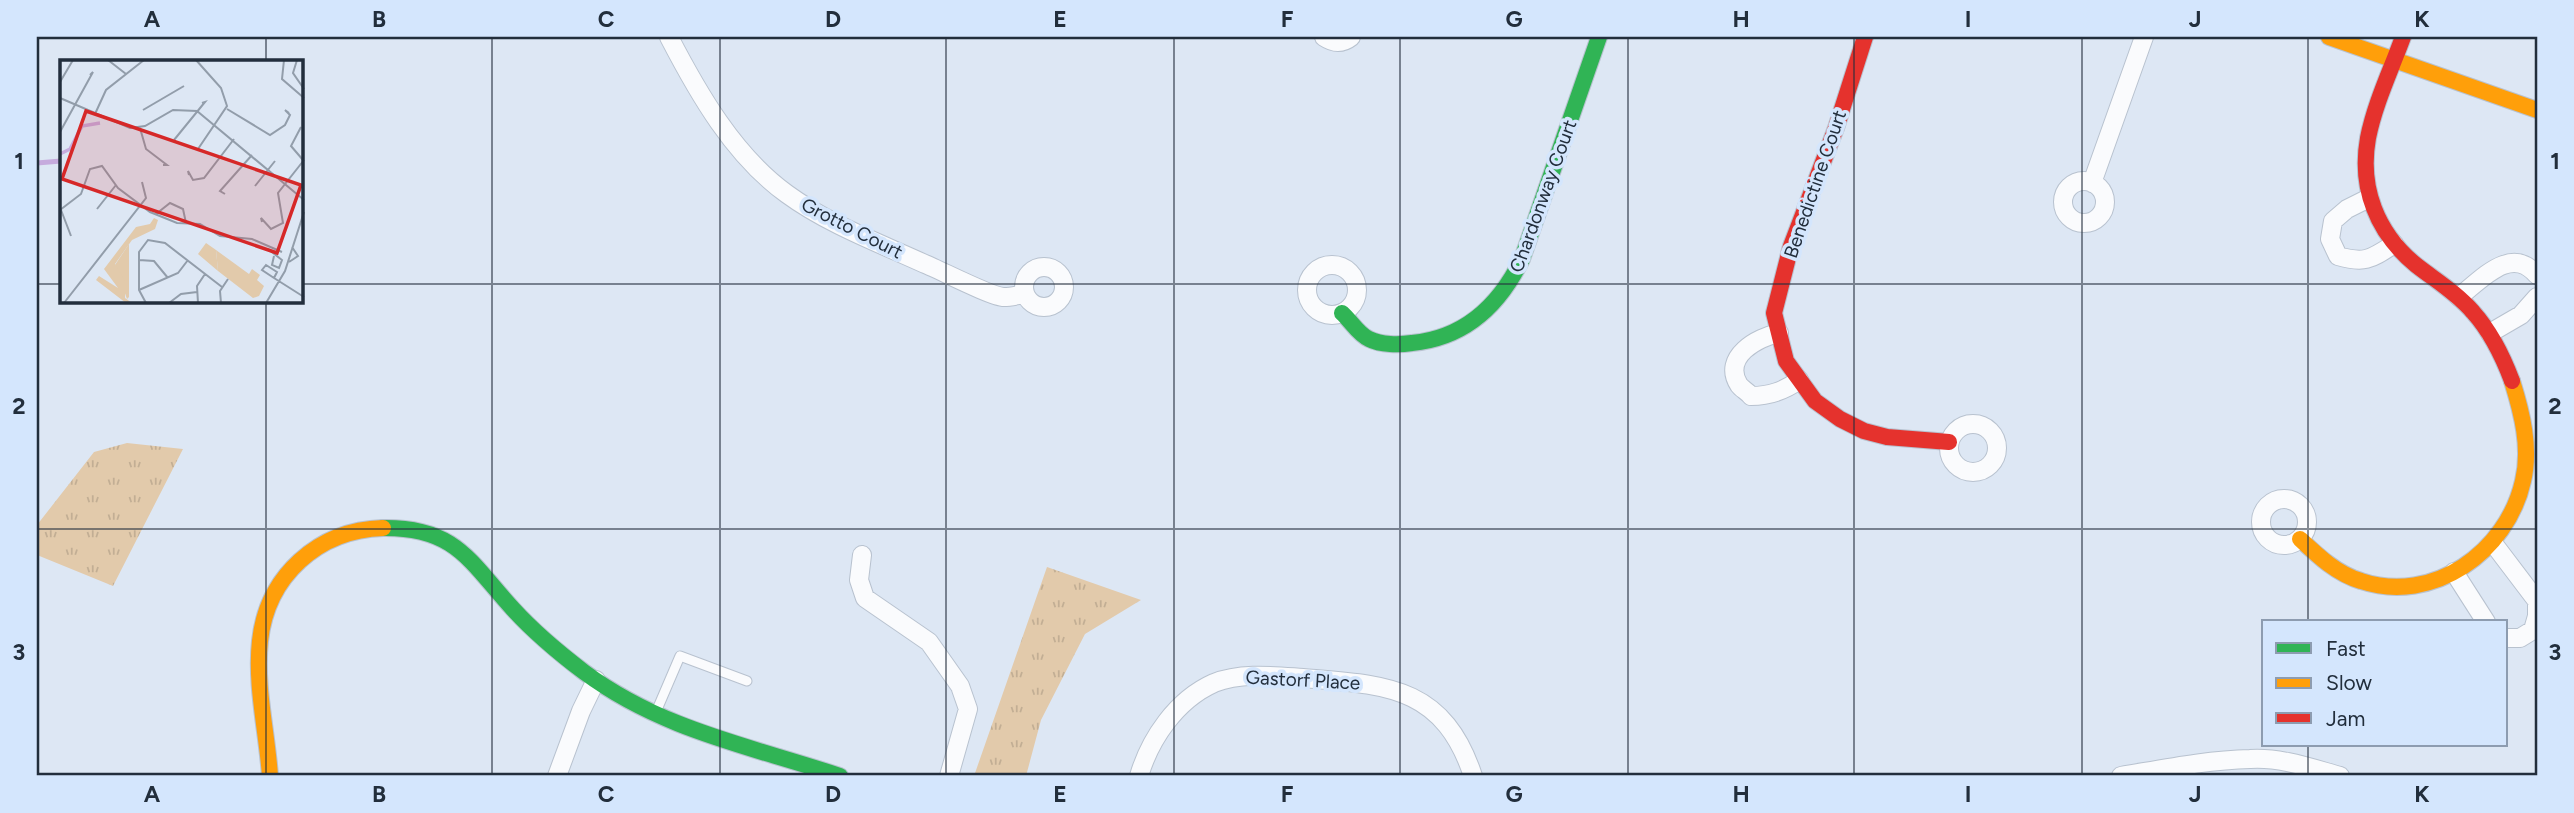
<svg xmlns="http://www.w3.org/2000/svg" width="2574" height="813" viewBox="0 0 2574 813" font-family="Figtree,sans-serif">
	<defs>
		<pattern id="grass-tufts" width="24" height="20" patternUnits="userSpaceOnUse" patternTransform="scale(1.75)"><rect width="24" height="20" fill="#e2caab"/><path d="M3 7l-1-3M5 7V3M7 7l1-3M15 17l-1-3M17 17v-4M19 17l1-3" fill="none" stroke="#c2ae94"/></pattern>
	</defs>
	<rect width="100%" height="100%" fill="#dde7f4"/>
	<path fill="url(#grass-tufts)" d="M127,443L183,449L113,586L37,555V525L94,452Z
		M1047,567L1141,600L1085,634L1041,720L1026,776H974Z"/>
	<g fill="none" stroke-linecap="round" stroke-linejoin="round">
		<path stroke="#c6abdd" stroke-width="5" d="M37,163L61,161"/>
		<g stroke="#b8c2cf" stroke-width="11">
			<path id="lane" d="M656,712L680,656L747,681"/>
		</g>
		<g stroke="#b8c2cf" stroke-width="20">
			<path id="street" d="M669,37C698,93 734,156 787,194C828,224 879,243 925,264C940,270 992,297 1004,297C1011,297 1018,295 1025,294
				M1324,37C1333,43 1342,44 1351,37
				M2063 202a21 21 0 1 1 42 0a21 21 0 1 1-42 0Z
				M2092,183L2144,37
				M2369,198L2347,209L2333,221L2330,239L2338,256C2365,264 2371,259 2394,244
				M1307 290a25 25 0 1 1 50 0a25 25 0 1 1-50 0Z
				M1024 287a20 20 0 1 1 40 0a20 20 0 1 1-40 0Z
				M2459,297C2483,278 2511,245 2537,275
				M1779,333C1758,337 1721,357 1739,385C1742,389 1748,392 1751,396C1770,396 1784,391 1799,380
				M2490,333L2521,315L2537,297
				M1949 448a24 24 0 1 1 48 0a24 24 0 1 1-48 0Z
				M2261 522a23 23 0 1 1 46 0a23 23 0 1 1-46 0Z
				M2493,543L2537,601V616L2533,630L2520,638H2506
				M862,555L859,580L865,598L929,642L960,686L968,709L949,776
				M2454,572L2486,622
				M557,776L581,711L596,680
				M1139,776C1150,739 1176,700 1214,683C1241,672 1274,676 1303,678C1385,685 1443,685 1473,776
				M2121,776C2163,769 2207,760 2250,759C2281,757 2311,768 2340,776"/>
		</g>
		<g stroke="#b8c2cf" stroke-width="18">
			<path id="fast" d="M1342,313C1351,321 1358,334 1369,339C1381,345 1399,345 1412,343C1465,338 1499,306 1522,259L1599,37
				M383,528C456,527 470,562 513,609C534,632 559,653 584,672C662,730 750,746 840,776"/>
		</g>
		<g stroke="#b8c2cf" stroke-width="18">
			<path id="slow" d="M2329,37L2537,110
				M2300,539C2318,556 2337,574 2361,581C2433,605 2507,552 2523,481C2531,448 2522,413 2512,381
				M270,776C267,732 255,685 260,641C267,576 318,530 383,528"/>
		</g>
		<g stroke="#b8c2cf" stroke-width="18">
			<path id="jam" d="M1865,37L1836,128L1791,246L1774,313L1786,361L1815,401L1840,419L1864,431L1887,437L1949,442
				M2403,37C2391,70 2375,103 2368,138C2359,188 2377,233 2416,265C2435,280 2457,293 2473,312C2491,332 2503,357 2512,381"/>
		</g>
		<use href="#lane" stroke="#fafbfd" stroke-width="9"/>
		<use href="#street" stroke="#fafbfd" stroke-width="18"/>
		<use href="#fast" stroke="#30b455" stroke-width="16"/>
		<use href="#slow" stroke="#ff9f0a" stroke-width="16"/>
		<use href="#jam" stroke="#e5322d" stroke-width="16"/>
	</g>
	<path fill="none" stroke="#222e3c" stroke-width="2" stroke-opacity="0.55" d="M266,37V61M492,37V776M720,37V776M946,37V776M1174,37V776M1400,37V776M1628,37V776M1854,37V776M2082,37V776M2308,37V622M37,284H61M301,284H2537M266,301V776M37,529H2537M2308,745V776"/>
	<g text-anchor="middle" dominant-baseline="central" stroke-width="7" stroke-linejoin="round" paint-order="stroke">
		<g font-size="19" fill="#222e3c" stroke="#d4e6fd">
			<text transform="translate(1815 184) rotate(-71)">Benedictine Court</text>
			<text transform="translate(1543 196) rotate(-70)">Chardonway Court</text>
			<text transform="translate(852 228) rotate(27)">Grotto Court</text>
			<text transform="translate(1303 680) rotate(3)">Gastorf Place</text>
		</g>
	</g>
	<g transform="translate(60 60)">
		<rect width="243" height="243" fill="#dde7f4"/>
		<path d="M146,183L156,190L158,211L138,194ZM69,184V237L67,239L55,205Z" fill="#e2caab"/>
		<path d="M94,158L98,160L95,169L72,180L55,204L65,221V238L72,243H66L36,220L39,216L58,228L44,209L76,167L90,164ZM156,190L189,214L192,209L200,215L197,220L204,226L199,236L193,238L158,211Z" fill="#e2caab"/>
		<path fill="none" stroke="#c6abdd" stroke-width="3.5" d="M0,94L10,89L22,66L40,63"/>
		<path fill="none" stroke="#929daa" stroke-width="2" d="M48,0L66,14M136,0L161,28L167,46L138,89M224,0L222,19L244,38M237,0L233,13L244,29M0,22L13,0M0,38L70,68L85,66L113,50L137,51L244,140M167,49L210,75L225,65L230,55L225,50L229,53M83,50L124,26M35,54L46,30L84,0M241,67L231,86L243,100M80,68L86,89L107,105H103M0,72L33,12L30,15M114,80L145,42L142,43M129,115L128,111L133,120L144,118L174,79M195,126L215,101M165,134L160,131L192,95M37,149L56,125M0,150L21,134L30,109L42,106L58,128L90,152L117,163L140,164L160,176L192,179L222,192M1,150L11,176M96,154L110,143L123,149L126,163M202,162L201,158L211,169L223,163L218,133L244,100M208,189L222,200L219,208L212,205L214,196M79,200L94,201L108,218M229,202L238,196L232,187M214,218L202,210L206,205L217,212L214,218L244,237M79,230L118,213L128,200M4,243L86,138L82,122M86,243L79,230V192L88,180L105,183L162,227M109,243L121,234L137,232M138,243L137,226L145,214M161,243L160,231L168,219M206,243L225,211L244,152"/>
		<path fill="#d62828" fill-opacity="0.15" stroke="#d62828" stroke-width="3.5" d="M26,51L241,125L217,193L2,119Z"/>
		<rect width="243" height="243" fill="none" stroke="#222e3c" stroke-width="3.5"/>
	</g>
	<rect width="2574" height="813" fill="none" stroke="#d4e6fd" stroke-width="77"/>
	<rect x="2262" y="620" width="245" height="126" fill="#d4e6fd" stroke="#8d9cb0" stroke-width="2"/>
	<rect x="2276" y="643" width="35" height="10" fill="#30b455" stroke="#8d9cb0" stroke-width="2"/>
	<text x="2326" y="656" font-size="21" fill="#222e3c">Fast</text>
	<rect x="2276" y="678" width="35" height="10" fill="#ff9f0a" stroke="#8d9cb0" stroke-width="2"/>
	<text x="2326" y="690" font-size="21" fill="#222e3c">Slow</text>
	<rect x="2276" y="713" width="35" height="10" fill="#e5322d" stroke="#8d9cb0" stroke-width="2"/>
	<text x="2326" y="726" font-size="21" fill="#222e3c">Jam</text>
	<rect x="38" y="38" width="2498" height="736" fill="none" stroke="#222e3c" stroke-width="2.5"/>
	<g font-size="23" text-anchor="middle" font-weight="bold" fill="#222e3c">
		<text x="152" y="27">A</text>
		<text x="379" y="27">B</text>
		<text x="606" y="27">C</text>
		<text x="833" y="27">D</text>
		<text x="1060" y="27">E</text>
		<text x="1287" y="27">F</text>
		<text x="1514" y="27">G</text>
		<text x="1741" y="27">H</text>
		<text x="1968" y="27">I</text>
		<text x="2195" y="27">J</text>
		<text x="2422" y="27">K</text>
		<text x="19" y="169">1</text>
		<text x="2555" y="169">1</text>
		<text x="19" y="414">2</text>
		<text x="2555" y="414">2</text>
		<text x="19" y="660">3</text>
		<text x="2555" y="660">3</text>
		<text x="152" y="802">A</text>
		<text x="379" y="802">B</text>
		<text x="606" y="802">C</text>
		<text x="833" y="802">D</text>
		<text x="1060" y="802">E</text>
		<text x="1287" y="802">F</text>
		<text x="1514" y="802">G</text>
		<text x="1741" y="802">H</text>
		<text x="1968" y="802">I</text>
		<text x="2195" y="802">J</text>
		<text x="2422" y="802">K</text>
	</g>
</svg>
